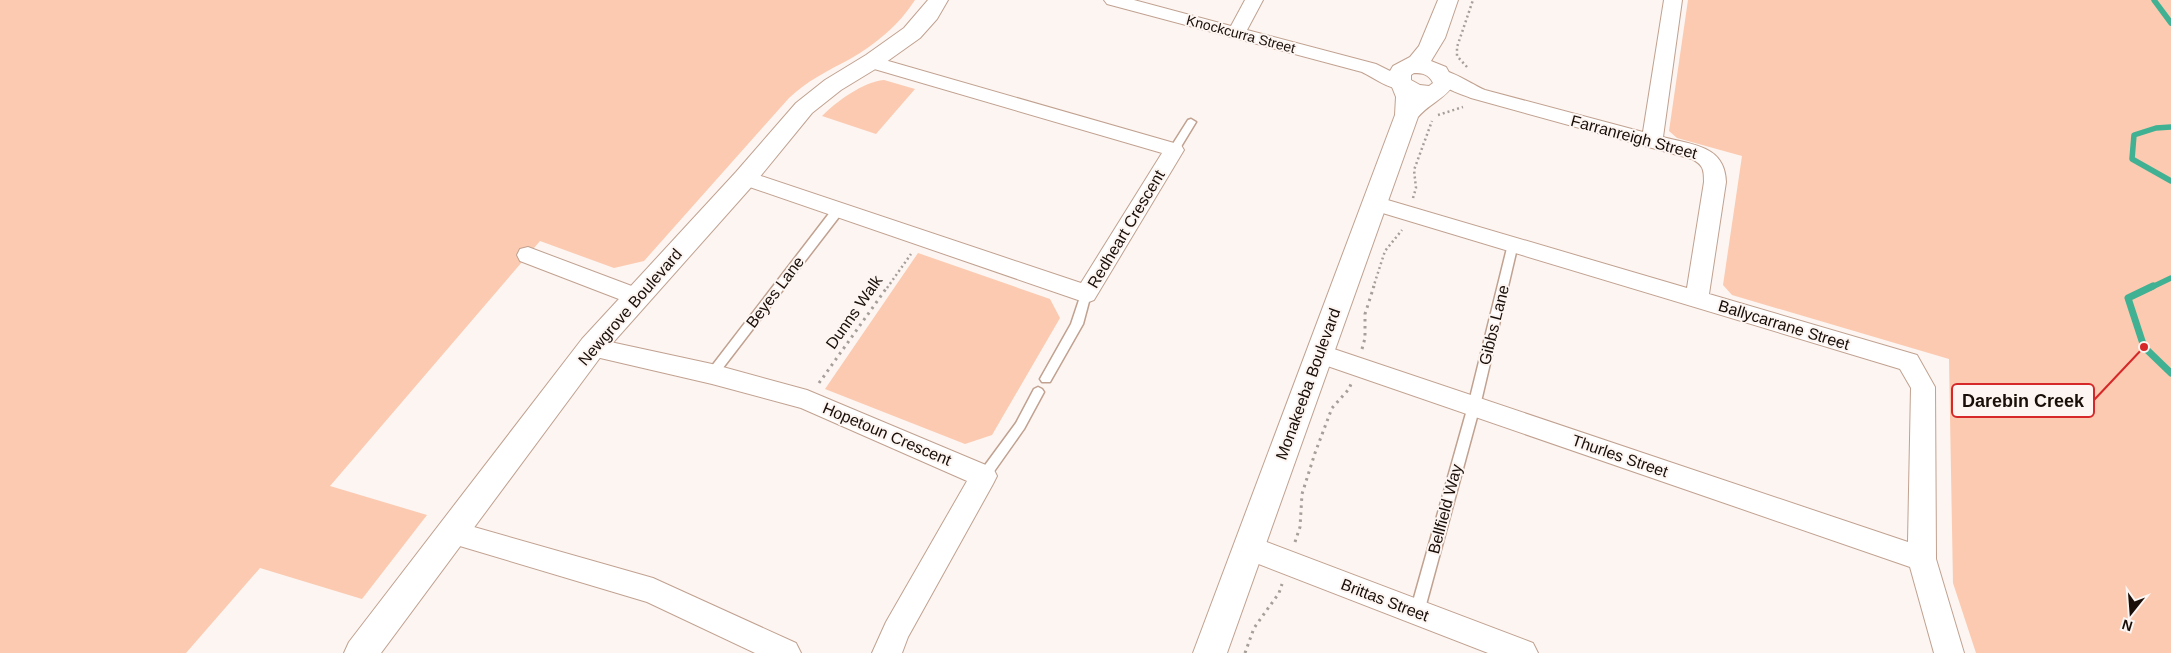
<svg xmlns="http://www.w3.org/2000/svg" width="2171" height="653" viewBox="0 0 2171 653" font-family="Helvetica,sans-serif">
	<rect width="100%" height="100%" fill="#fcf5f1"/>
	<path fill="#fbcab0" d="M0,0H915C899,25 876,44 850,59C827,71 807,81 789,98L644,261L614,268L540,241L330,486L427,515L362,599L260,568L186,653H0Z
		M1688,0H2171V653H1976L1953,583L1949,359L1732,295L1723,285L1742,156L1677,138L1669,131Z
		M884,80L915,89L876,134L822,116C837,101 863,82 884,80Z
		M918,253L1050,299L1060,318L992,435L965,444L825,389Z"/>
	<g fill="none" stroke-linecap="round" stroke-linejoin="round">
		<path stroke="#40b192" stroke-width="5.5" d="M2154,0L2171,23
			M2171,127L2156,128L2134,135L2132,159L2171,181
			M2150,288L2171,278"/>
		<path stroke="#40b192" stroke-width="7" d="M2153,286L2128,298L2144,347L2171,373"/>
		<g stroke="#c1a190" stroke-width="3">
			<path id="lane" d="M1191,119L1196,122L1179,150L1177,152H1171L1169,150L1188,120Z
				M838,206L843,210L842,213L716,377H708L706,374L708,371L834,207Z
				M1513,240L1518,244L1480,406L1424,612L1422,616L1417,618L1412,616L1410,612L1468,406L1508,244Z
				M1086,290L1091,294L1083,324L1050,382H1042L1040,379L1071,324L1081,294Z
				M1038,387L1042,389L1044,392L1024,429L988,480L984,481L980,480L978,476L980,472L1016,423L1034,389Z"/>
		</g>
		<g stroke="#c1a190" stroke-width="2">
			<path id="street" d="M1104,0H1134L1231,26L1245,0H1263L1247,30L1376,64L1410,81L1413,85L1410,89C1394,93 1376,79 1362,72L1107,4Z
				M1664,0H1682L1663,137C1692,145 1725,145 1726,182L1709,294L1917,355L1935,387L1936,559L1964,653H1934L1910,567L1310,360L1307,353L1310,346L1319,344L1908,542L1911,388L1900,369L1366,208L1363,203L1366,198L1374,196L1687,288L1704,182C1704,169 1703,165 1692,159L1471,98C1458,93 1439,87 1430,74L1433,70C1446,66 1471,84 1485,90L1643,132Z
				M871,56L1181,145L1184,150L1094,300L1086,303L1078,300L738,183L734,178L738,173L745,171L752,173L1081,283L1162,153L864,66L861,62L864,58Z
				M528,247L645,291L649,297L645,303L637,306L520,261L517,255L520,249Z
				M592,338L712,364L807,390L993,468L997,476L993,484L908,637L902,653H872L886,622L967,481L801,408L712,384L583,354L580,347L583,340Z
				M453,521L653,578L796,643L801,653H755L647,602L443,541L439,533L443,525Z
				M1248,535L1533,643L1538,653H1488L1238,556L1234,547L1238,538Z"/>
		</g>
		<g stroke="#c1a190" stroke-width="2">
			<path id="secondary" d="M928,0H948L937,19L920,38L882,65L841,90L812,113L754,184L602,355L381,653H344L349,642L582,339L736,172L796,103L825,80L866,55L904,28Z
				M1438,0H1458L1445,38L1431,61L1446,67L1455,83C1444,100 1431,102 1418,117L1227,653H1193L1395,115L1396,97L1388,77L1390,71L1393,66L1410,57L1419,46ZM1414,73C1422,73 1429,74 1433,83L1429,86L1420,85L1411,80V75Z"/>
		</g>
		<path stroke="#a69e99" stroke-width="2.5" stroke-dasharray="2 3" stroke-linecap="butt" d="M1467,67L1457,56V47L1473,0
			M1438,115L1463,107
			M1413,198L1416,188L1414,170L1432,121
			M887,288L911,254
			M1373,288L1385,251L1402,230"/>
		<path stroke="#a69e99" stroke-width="3" stroke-dasharray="2.5 4.5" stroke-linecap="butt" d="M1362,349L1365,338V314L1374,286
			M819,383L888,286
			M1295,542L1300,527L1302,494L1315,453L1332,408L1349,389L1351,384
			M1245,653L1254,628L1279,593L1282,584"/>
		<use href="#lane" fill="#fff" fill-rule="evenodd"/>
		<use href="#street" fill="#fff" fill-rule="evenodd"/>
		<use href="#secondary" fill="#fff" fill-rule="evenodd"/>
	</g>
	<g text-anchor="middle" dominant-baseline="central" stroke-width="4" stroke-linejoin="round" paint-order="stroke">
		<g font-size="14" fill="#190e08" stroke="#fcf5f1">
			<text transform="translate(1241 34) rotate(15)">Knockcurra Street</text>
		</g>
		<g font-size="16" fill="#190e08" stroke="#fcf5f1">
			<text transform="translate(1634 137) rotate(15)">Farranreigh Street</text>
			<text transform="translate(1126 229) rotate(-59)">Redheart Crescent</text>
			<text transform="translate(775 292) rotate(-53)">Beyes Lane</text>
			<text transform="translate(630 307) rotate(-49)">Newgrove Boulevard</text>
			<text transform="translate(854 312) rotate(-55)">Dunns Walk</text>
			<text transform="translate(1494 325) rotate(-76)">Gibbs Lane</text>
			<text transform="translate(1784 325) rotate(17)">Ballycarrane Street</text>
			<text transform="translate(1308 384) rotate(-70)">Monakeeba Boulevard</text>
			<text transform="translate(887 434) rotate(23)">Hopetoun Crescent</text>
			<text transform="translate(1620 456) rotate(19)">Thurles Street</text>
			<text transform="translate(1445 509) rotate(-75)">Bellfield Way</text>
			<text transform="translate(1385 600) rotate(21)">Brittas Street</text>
		</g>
	</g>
	<path fill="none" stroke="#d62828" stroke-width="2" d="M2144 347L2094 400"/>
	<circle fill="#d62828" stroke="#fcf5f1" stroke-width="2" cx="2144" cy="347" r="5"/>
	<rect fill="#fcf5f1" stroke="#d62828" stroke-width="2" x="1952" y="384" width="142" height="33" rx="5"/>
	<g font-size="18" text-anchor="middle" font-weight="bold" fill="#190e08">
		<text x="2023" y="407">Darebin Creek</text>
	</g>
	<g transform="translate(2131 613) rotate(197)" stroke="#fcf5f1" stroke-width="4" paint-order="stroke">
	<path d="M0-4L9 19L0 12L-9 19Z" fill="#190e08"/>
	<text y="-8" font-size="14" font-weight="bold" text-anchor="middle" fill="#190e08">N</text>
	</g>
</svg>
